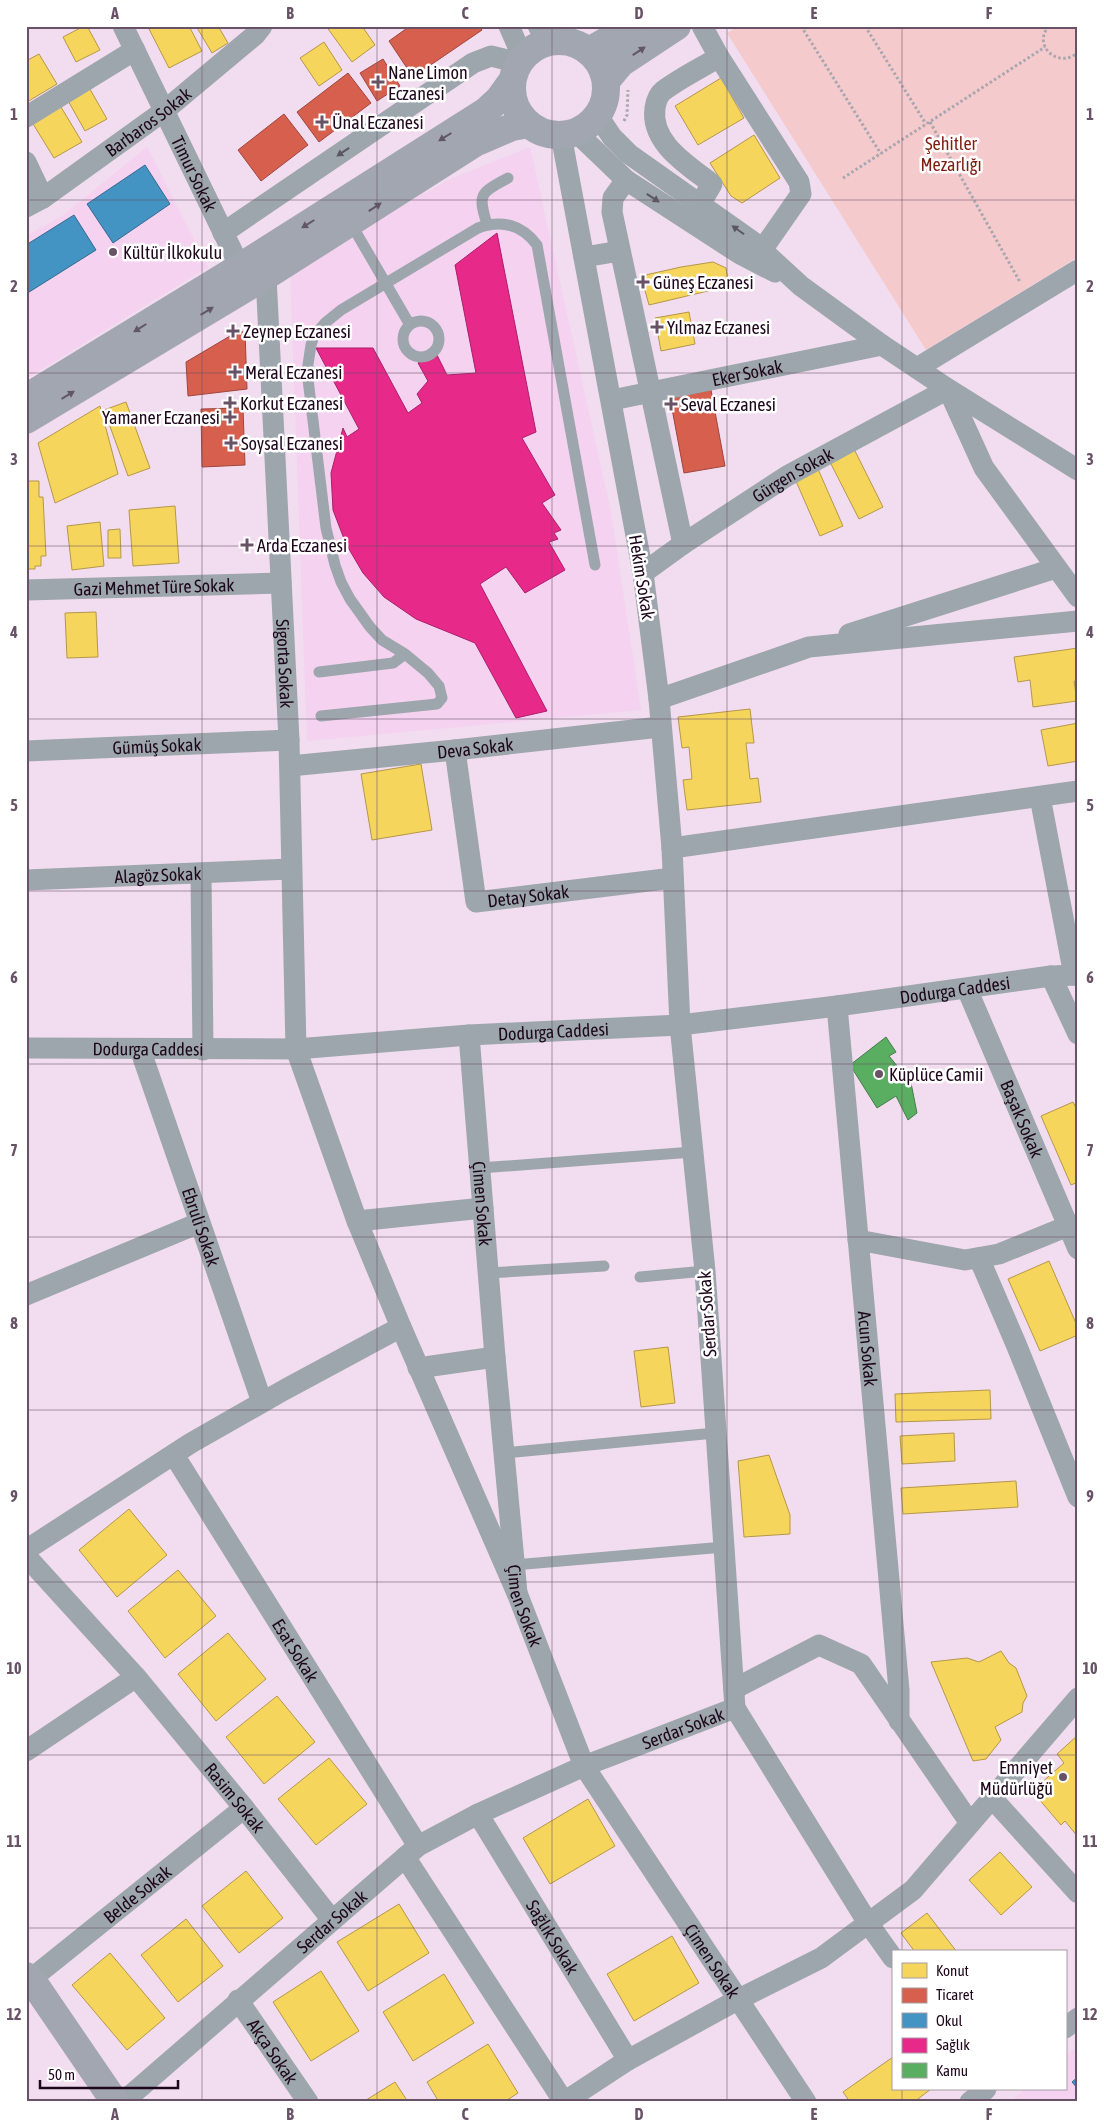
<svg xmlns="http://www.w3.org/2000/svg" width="1104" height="2128" viewBox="0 0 1104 2128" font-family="'Asap Condensed',sans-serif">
	<rect width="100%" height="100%" fill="#f2dcef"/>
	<path fill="#f4d2f0" d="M147,147L208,267L26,379V236L62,216Z
		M530,147L611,512L641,710L307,741L290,269L450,179Z
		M1078,2046V2102H1010L1025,2089H1065V2056Z"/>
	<path fill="#f5cacc" d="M739,26H1078V257L926,350L727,33Z"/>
	<path fill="#f6d55c" stroke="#b59749" d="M84,26H87L100,50L76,62L63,37Z
		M155,26H189L202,51L169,68L149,29Z
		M196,26H218L228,43L212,53Z
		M326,26H362L375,45L352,62Z
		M324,42L342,70L319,86L300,58Z
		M39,54L57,84L27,102L26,61Z
		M721,78L744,118L698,145L675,106Z
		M87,84L107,119L85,131L66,97Z
		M58,102L82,142L54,158L30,119Z
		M754,135L780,178L742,203L731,196L710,163Z
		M713,262L726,268L729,286L649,305L641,276L681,267Z
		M689,312L695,344L661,351L655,318Z
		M126,402L150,468L128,476L104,410Z
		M100,406L118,474L55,503L38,443Z
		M854,449L883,507L859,519L830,462Z
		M818,469L843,526L820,536L795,479Z
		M26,476H28V481H39V497H43L46,556H41V566H35V569H26Z
		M175,506L179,563L133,566L129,510Z
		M100,522L104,566L72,570L67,526Z
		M120,529L121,558H108V530Z
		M96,612L98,657L67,658L65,613Z
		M1078,648V681H1074L1077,701L1033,707L1030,680L1018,682L1014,657Z
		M750,709L754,743H746L750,779L758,778L761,802L687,810L683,780L692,779L689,747L682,748L678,717Z
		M1078,723V761L1048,766L1041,730Z
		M421,764L432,830L372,840L361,774Z
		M1073,1102L1078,1112V1182L1071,1185L1041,1116Z
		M1049,1261L1078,1328V1335L1040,1351L1008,1279Z
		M668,1347L675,1403L641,1407L634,1351Z
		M990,1390L991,1419L896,1422L895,1394Z
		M954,1433L955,1461L902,1464L900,1436Z
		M769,1455L790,1515V1534L744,1537L738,1461Z
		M1016,1481L1018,1507L903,1514L901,1488Z
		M129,1509L167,1555L117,1597L79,1550Z
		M178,1570L216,1616L165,1658L128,1611Z
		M228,1633L266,1679L216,1721L178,1674Z
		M1001,1651L1009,1663L1016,1668L1027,1696L1023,1703L1022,1712L995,1727L1001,1740L986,1759L973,1761L931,1662L967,1658L979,1662Z
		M277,1696L315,1742L264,1784L226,1737Z
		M1078,1735V1837L1065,1821L1061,1825L1032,1791L1064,1763L1057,1754Z
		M329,1758L367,1804L316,1845L278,1799Z
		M588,1799L615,1846L550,1884L523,1838Z
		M1000,1852L1032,1887L1001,1915L969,1880Z
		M246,1871L283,1918L239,1953L202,1906Z
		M399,1904L429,1953L368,1991L337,1942Z
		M927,1913L957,1952H915L901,1933Z
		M186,1919L223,1966L178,2002L141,1955Z
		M672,1936L699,1983L634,2021L607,1974Z
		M110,1953L165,2018L127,2050L72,1985Z
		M321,1971L359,2031L311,2061L273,2002Z
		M444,1974L474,2023L413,2061L383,2012Z
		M488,2044L518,2093L504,2102H439L427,2082Z
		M893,2057V2089H931L914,2102H850L843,2092Z
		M395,2082L408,2102H363Z"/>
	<path fill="#d6604d" stroke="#9f453e" d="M410,26H479L482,30L413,77L389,41Z
		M383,59L400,86L377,101L360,73Z
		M348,73L371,103L319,142L297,112Z
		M284,114L308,145L261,181L238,150Z
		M245,331L247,389L188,396L186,362L230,336Z
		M711,390L725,466L684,473L670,398Z
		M243,408L245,465L202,467L201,409Z"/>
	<path fill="#4393c3" stroke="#386991" d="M145,165L170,204L113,243L87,204Z
		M74,215L96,250L26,294V245Z
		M1078,2077V2089L1072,2082Z"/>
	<path fill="#e7298a" stroke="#ab1f69" d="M497,233L536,432L522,438L555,495L542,503L561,530L554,533L558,539L549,542L565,570L525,593L506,567L480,584L547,711L516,718L475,643L416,619L384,597L363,573L346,544L333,510L331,473L343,428L347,437L359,429L316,348H373L408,413L422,403L417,394L428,381L418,363L437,355L447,375L476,373L455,265Z"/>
	<path fill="#5aae61" stroke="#487c4c" d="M886,1037L896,1052L889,1056L911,1083L917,1113L908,1120L896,1096L877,1108L850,1065Z"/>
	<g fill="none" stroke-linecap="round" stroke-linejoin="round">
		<path stroke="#a8a6ae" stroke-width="3" stroke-dasharray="2.5 2.5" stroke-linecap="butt" d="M801,26L881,154
			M865,26L926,124
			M1049,26C1031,46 1060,70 1078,52
			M1076,26L1078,28
			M624,121L627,115L628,90
			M930,122L1020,282
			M843,178L1045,47"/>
		<path stroke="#9ca6ac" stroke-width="11" d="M350,222L410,325
			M487,224C477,193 481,193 508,178
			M403 339a18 18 0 1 1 36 0a18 18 0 1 1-36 0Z
			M319,672L393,663L405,654
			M321,716L437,704L442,698L439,686L428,673L405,654L382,640L370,627L350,599L341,582L335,565L326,528L307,371L311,345L314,336L325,323L341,310L478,228C502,219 522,225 537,245L595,565
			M480,1168L693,1152
			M488,1273L604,1266
			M640,1277L705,1271
			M504,1453L715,1433
			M514,1565L724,1547"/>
		<g stroke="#9ca6ac" stroke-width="21">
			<path id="s1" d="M123,26L240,267"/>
			<path d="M509,26L523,58"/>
			<path d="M538,26L551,41"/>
			<path d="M719,57L799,182L801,194L762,250"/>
			<path d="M598,116L612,137L629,154L752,241L801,286L882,345L948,389L1078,470"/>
			<path d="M26,117L135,50"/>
			<path d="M576,132L626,180L740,254L775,272"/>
			<path d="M26,162L43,198"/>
			<path d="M626,180L613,198L612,212L683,544"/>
			<path d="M700,204L712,184C688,165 650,143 655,108C656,102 658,95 663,91C680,78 701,68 719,57L702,26"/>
			<path id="s2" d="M26,207L43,198L164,111L255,35L262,26"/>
			<path d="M223,233L473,63L491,56L520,63"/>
			<path d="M584,257L620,251"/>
			<path id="s3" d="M266,276L289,740L296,1049L357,1221L401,1327L517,1593"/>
			<path d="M917,368L1078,270"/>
			<path id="s4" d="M612,400L882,345"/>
			<path id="s5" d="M643,573L683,544L787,476L948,389L984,468L1078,597"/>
			<path id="s6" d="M26,590L281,583"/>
			<path d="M849,634L1056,568"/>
			<path d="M659,699L809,647L1078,621"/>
			<path id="s7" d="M455,750L476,902L673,878"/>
			<path id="s8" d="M26,751L289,740"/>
			<path id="s9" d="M290,766L455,750L660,727"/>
			<path d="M1040,797L1074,975"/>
			<path d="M672,848L1078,791"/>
			<path d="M201,874L203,1050"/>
			<path id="s10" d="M26,880L291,869"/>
			<path d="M1051,976L1078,1034"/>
			<path id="s11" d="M967,989L1078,1249"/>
			<path id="s12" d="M837,1006L899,1690V1721"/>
			<path id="s13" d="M469,1035L495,1357L517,1593L584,1766L806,2102"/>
			<path id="s14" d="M26,1048L296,1049L469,1035L680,1025L837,1006L1051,976L1078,975"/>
			<path id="s15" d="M140,1049L262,1402"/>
			<path d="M357,1221L483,1208"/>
			<path d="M858,1240L965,1260L999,1254L1068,1226"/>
			<path d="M979,1258L1016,1344L1078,1497"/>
			<path d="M26,1295L199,1223"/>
			<path d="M418,1368L495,1357"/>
			<path id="s16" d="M174,1455L418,1846"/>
			<path d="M26,1550L191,1443L284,1390L401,1327"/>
			<path d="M26,1556L136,1677L26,1751"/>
			<path id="s17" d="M136,1677L244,1808L332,1920"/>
			<path d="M734,1689L819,1645L861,1664L970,1823"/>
			<path d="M735,1708L868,1923L893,1958"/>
			<path d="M991,1797L1078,1893"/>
			<path id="s18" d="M478,1814L628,2060"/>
			<path d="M405,1857L564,2102"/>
			<path id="s19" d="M31,1979L244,1808"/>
			<path id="s20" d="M238,2000L308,2102"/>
			<path d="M1065,2028L1078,2018"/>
			<path id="s21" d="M123,2102L418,1846L478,1814L584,1766L735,1708L705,1271L680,1025L672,848L659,699L643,573L561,135"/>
			<path d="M564,2102L628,2060L739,1999L821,1958L913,1890L1078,1698"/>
			<path d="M970,2102L986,2089"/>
		</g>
		<path stroke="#a2a6b0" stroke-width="28" d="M512 88a47 47 0 1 1 94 0a47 47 0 1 1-94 0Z
			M589,51L633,26
			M606,81L621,63L677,26
			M34,393L240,267L486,111L499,99L512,81
			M26,420L266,276L475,143L512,127L529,124
			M26,1976L31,1979L115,2102"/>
	</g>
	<defs><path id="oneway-solid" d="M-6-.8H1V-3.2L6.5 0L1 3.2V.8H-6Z" transform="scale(1.25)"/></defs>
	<g fill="#605666">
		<use href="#oneway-solid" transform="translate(639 51) rotate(-33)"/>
		<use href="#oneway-solid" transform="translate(445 137) rotate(148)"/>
		<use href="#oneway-solid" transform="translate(375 207) rotate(-33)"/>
		<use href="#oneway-solid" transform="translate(308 224) rotate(148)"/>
		<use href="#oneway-solid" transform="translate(207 311) rotate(-31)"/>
		<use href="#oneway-solid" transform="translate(140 328) rotate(148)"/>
		<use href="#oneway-solid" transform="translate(68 395) rotate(-31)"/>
	</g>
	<g fill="#5d5664">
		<use href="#oneway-solid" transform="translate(343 152) rotate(146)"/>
		<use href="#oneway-solid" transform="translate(653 198) rotate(33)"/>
		<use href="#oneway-solid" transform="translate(738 230) rotate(-145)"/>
	</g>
	<path fill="none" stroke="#685266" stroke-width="1" stroke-opacity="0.55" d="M202,26V2102M377,26V2102M552,26V2102M727,26V2102M902,26V1952M26,200H1078M26,373H1078M26,546H1078M26,719H1078M26,891H1078M26,1064H1078M26,1237H1078M26,1410H1078M26,1582H1078M26,1755H1078M26,1928H1078M902,2089V2102"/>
	<g fill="#685266" stroke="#fff" stroke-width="2">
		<path d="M375.5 74.5h5v5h5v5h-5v5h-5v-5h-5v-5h5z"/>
		<path d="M319.5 114.5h5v5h5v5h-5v5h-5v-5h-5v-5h5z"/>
		<circle cx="113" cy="252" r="5"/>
		<path d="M640.5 274.5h5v5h5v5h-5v5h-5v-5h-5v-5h5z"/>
		<path d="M654.5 319.5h5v5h5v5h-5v5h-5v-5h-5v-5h5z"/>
		<path d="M230.5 323.5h5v5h5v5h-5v5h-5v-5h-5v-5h5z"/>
		<path d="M232.5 364.5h5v5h5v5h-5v5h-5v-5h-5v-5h5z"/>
		<path d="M227.5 395.5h5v5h5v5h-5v5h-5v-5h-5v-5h5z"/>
		<path d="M668.5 396.5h5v5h5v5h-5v5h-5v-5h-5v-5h5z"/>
		<path d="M227.5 409.5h5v5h5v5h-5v5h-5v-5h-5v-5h5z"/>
		<path d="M228.5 435.5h5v5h5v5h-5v5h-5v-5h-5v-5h5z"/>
		<path d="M244.5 537.5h5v5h5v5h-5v5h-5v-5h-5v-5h5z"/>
		<circle cx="879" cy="1074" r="5"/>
		<circle cx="1063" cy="1777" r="5"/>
	</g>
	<g text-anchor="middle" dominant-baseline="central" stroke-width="5" stroke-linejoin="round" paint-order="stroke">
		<g font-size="18" fill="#1e071c" stroke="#fff" text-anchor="start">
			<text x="388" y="72">Nane Limon<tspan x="388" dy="21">Eczanesi</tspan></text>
			<text x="332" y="122">Ünal Eczanesi</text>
			<text x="123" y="252">Kültür İlkokulu</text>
			<text x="653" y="282">Güneş Eczanesi</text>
			<text x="667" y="327">Yılmaz Eczanesi</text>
			<text x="243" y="331">Zeynep Eczanesi</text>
			<text x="245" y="372">Meral Eczanesi</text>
			<text x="240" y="403">Korkut Eczanesi</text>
			<text x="681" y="404">Seval Eczanesi</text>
			<text x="220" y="417" text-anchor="end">Yamaner Eczanesi</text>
			<text x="241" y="443">Soysal Eczanesi</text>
			<text x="257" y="545">Arda Eczanesi</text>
			<text x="889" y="1074">Küplüce Camii</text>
			<text x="1053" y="1767" text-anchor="end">Emniyet<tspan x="1053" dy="21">Müdürlüğü</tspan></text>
		</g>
		<g font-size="18" fill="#1e071c" stroke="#fff">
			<text stroke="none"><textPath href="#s2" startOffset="149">Barbaros Sokak</textPath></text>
			<text stroke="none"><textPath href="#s1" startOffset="164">Timur Sokak</textPath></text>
			<text stroke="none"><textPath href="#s4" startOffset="138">Eker Sokak</textPath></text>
			<text stroke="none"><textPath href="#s5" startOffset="179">Gürgen Sokak</textPath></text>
			<text transform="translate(642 577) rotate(81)">Hekim Sokak</text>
			<text stroke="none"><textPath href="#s6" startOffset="128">Gazi Mehmet Türe Sokak</textPath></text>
			<text stroke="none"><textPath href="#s3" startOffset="388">Sigorta Sokak</textPath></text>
			<text stroke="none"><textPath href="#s8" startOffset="131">Gümüş Sokak</textPath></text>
			<text stroke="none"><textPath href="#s9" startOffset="186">Deva Sokak</textPath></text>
			<text stroke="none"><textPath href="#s10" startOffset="132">Alagöz Sokak</textPath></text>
			<text stroke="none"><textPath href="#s7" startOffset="206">Detay Sokak</textPath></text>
			<text stroke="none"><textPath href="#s14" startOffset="932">Dodurga Caddesi</textPath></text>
			<text stroke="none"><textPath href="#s14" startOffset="528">Dodurga Caddesi</textPath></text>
			<text stroke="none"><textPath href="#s14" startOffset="122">Dodurga Caddesi</textPath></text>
			<text stroke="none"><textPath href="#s11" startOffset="141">Başak Sokak</textPath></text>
			<text stroke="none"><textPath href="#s13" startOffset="169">Çimen Sokak</textPath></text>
			<text stroke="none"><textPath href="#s15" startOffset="188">Ebruli Sokak</textPath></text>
			<text transform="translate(707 1314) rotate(-94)">Serdar Sokak</text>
			<text stroke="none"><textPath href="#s12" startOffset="344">Acun Sokak</textPath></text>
			<text stroke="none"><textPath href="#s13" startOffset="574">Çimen Sokak</textPath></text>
			<text stroke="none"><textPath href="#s16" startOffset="230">Esat Sokak</textPath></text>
			<text stroke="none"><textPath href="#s21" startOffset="681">Serdar Sokak</textPath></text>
			<text stroke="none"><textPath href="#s17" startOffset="156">Rasim Sokak</textPath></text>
			<text stroke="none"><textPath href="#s19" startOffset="136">Belde Sokak</textPath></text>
			<text stroke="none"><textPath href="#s21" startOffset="276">Serdar Sokak</textPath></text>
			<text stroke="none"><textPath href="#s18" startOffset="144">Sağlık Sokak</textPath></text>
			<text stroke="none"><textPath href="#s13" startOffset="979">Çimen Sokak</textPath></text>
			<text stroke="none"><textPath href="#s20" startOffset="62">Akça Sokak</textPath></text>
		</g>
		<g font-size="18" fill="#7e1e11" stroke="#fff">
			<text x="951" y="143">Şehitler<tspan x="951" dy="21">Mezarlığı</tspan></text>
		</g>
	</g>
	<rect width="1104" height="2128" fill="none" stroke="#ffffff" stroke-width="55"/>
	<rect x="892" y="1950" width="175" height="140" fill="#ffffff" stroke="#a59ca4"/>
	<rect x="902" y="1963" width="25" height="15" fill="#f6d55c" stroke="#a59ca4"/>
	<text x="936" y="1976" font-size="15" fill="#1e071c">Konut</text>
	<rect x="902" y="1988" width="25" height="15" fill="#d6604d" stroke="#a59ca4"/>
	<text x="936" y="2000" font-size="15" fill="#1e071c">Ticaret</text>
	<rect x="902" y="2013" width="25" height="15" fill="#4393c3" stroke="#a59ca4"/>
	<text x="936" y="2026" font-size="15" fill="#1e071c">Okul</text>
	<rect x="902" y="2038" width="25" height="15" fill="#e7298a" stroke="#a59ca4"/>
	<text x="936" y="2050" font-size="15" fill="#1e071c">Sağlık</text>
	<rect x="902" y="2063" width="25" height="15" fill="#5aae61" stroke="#a59ca4"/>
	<text x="936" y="2076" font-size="15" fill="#1e071c">Kamu</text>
	<path d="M40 2080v8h138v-8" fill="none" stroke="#1e071c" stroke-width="2.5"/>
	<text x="48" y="2080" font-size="15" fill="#1e071c" stroke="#ffffff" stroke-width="4" paint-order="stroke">50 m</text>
	<rect x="28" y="28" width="1048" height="2072" fill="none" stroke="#685266" stroke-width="2"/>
	<g font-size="16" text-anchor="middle" font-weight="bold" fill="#685266">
		<text x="115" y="19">A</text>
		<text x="290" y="19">B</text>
		<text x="465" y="19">C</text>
		<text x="639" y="19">D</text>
		<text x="814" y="19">E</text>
		<text x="989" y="19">F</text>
		<text x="14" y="120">1</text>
		<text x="1090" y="120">1</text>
		<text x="14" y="292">2</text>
		<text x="1090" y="292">2</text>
		<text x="14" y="465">3</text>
		<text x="1090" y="465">3</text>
		<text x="14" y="638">4</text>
		<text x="1090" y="638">4</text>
		<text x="14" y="811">5</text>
		<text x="1090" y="811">5</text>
		<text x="14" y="983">6</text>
		<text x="1090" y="983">6</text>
		<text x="14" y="1156">7</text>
		<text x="1090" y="1156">7</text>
		<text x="14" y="1329">8</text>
		<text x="1090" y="1329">8</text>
		<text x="14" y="1502">9</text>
		<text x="1090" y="1502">9</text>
		<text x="14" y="1674">10</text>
		<text x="1090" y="1674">10</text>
		<text x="14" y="1847">11</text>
		<text x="1090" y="1847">11</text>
		<text x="14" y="2020">12</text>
		<text x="1090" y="2020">12</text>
		<text x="115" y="2120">A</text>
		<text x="290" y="2120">B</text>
		<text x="465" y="2120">C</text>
		<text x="639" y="2120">D</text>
		<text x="814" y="2120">E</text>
		<text x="989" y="2120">F</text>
	</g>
</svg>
